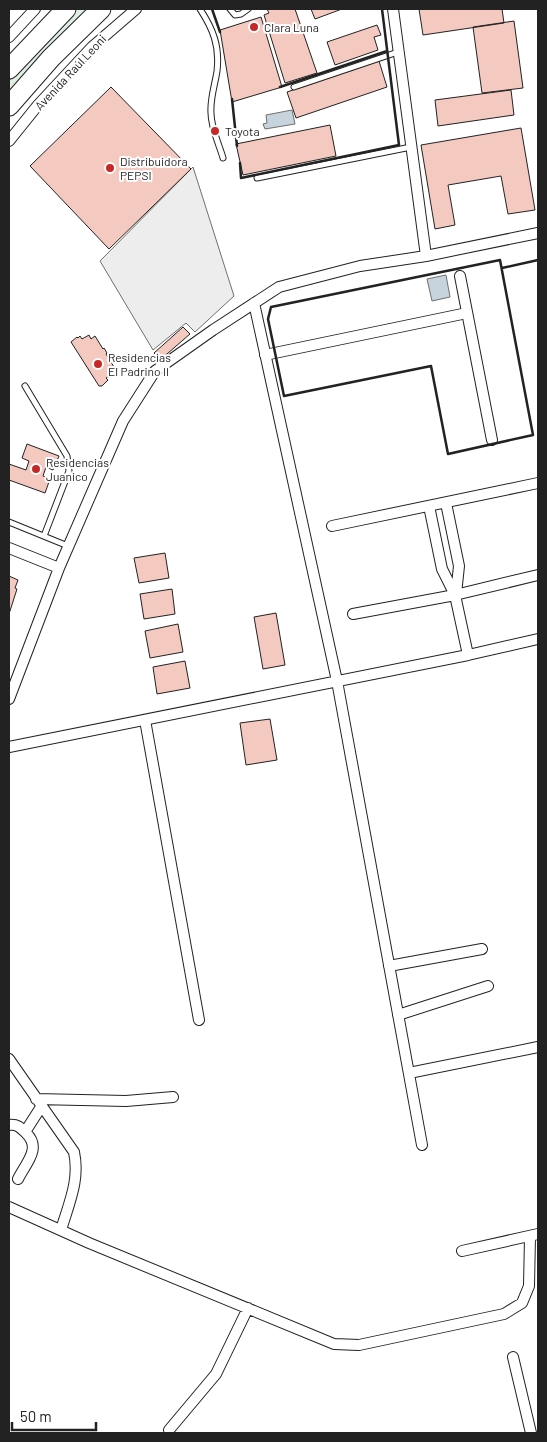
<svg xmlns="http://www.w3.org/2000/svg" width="547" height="1442" viewBox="0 0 547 1442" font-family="Barlow,sans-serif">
	<rect width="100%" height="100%" fill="#fff"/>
	<path fill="#e0efe3" stroke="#6f6f6f" d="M76,9H95L9,99V81L28,58Z"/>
	<path fill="#ededed" stroke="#6f6f6f" d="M193,167L234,296L195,332L186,323L153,350L100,261Z"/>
	<path fill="#c7d3dd" stroke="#6f6f6f" d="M292,110L295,124L265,129L263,124L267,123L266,115Z
		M446,275L450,297L432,301L427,279Z"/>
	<path fill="#f3c9c0" stroke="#222" d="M267,9H295L317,73L285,83L264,15L269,13Z
		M311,9H342L315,19Z
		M419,9H502L504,23L423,35Z
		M261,17L282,87L232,102L220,30Z
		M514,21L523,88L482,93L473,27Z
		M377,25L381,35L374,37L378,50L335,65L327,42Z
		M379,61L387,87L296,118L287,92Z
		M111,87L191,169L109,249L30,166Z
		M511,90L514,115L438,126L435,100Z
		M330,125L336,156L243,175L236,144Z
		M521,128L535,210L508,214L501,176L448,185L455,225L435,229L421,145Z
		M183,327L190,334L160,360L154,353Z
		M89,335L91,339L95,336L103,349L104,348L107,353L106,354L114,367L110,369L113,373L106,378L108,380L102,386H99L71,342L77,337L78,338L80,336L82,339Z
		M27,444L59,456L53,470L46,467L43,476L50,479L45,493L9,480V464L26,470L29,461L22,458Z
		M165,553L169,578L139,583L134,558Z
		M9,576L18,580L15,588L17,589L9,614Z
		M172,589L175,614L144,619L140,594Z
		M276,613L285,665L263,669L254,617Z
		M178,624L183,652L150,658L145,631Z
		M185,661L190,688L157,694L153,667Z
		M270,719L277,760L246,765L240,723Z"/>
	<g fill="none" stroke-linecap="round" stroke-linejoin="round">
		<g stroke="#222" stroke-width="7">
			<path id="lane" d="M200,9C213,29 220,46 217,71C215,85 210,98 211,113C211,128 219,144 223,158
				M230,9L235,15L241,14L248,9
				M294,87L398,52
				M257,178L411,147
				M25,386L67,456L69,471L44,536
				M9,522L68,546"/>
		</g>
		<g stroke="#222" stroke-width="12">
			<path id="street" d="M393,9L426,256
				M9,37L35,9
				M9,141L38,105L92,47L136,9
				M460,276L492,440
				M254,303L337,681L422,1145
				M265,355L467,313
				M446,503L459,566L456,594
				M429,506L442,569L455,595L468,655
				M332,526L538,483
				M9,548L59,568
				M353,614L455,595L538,575
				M9,699L59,568L123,421L155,371L213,330L279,287L360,266L426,256L538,233
				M145,720L199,1020
				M9,747L468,655L538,639
				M389,966L482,949
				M398,1015L488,986
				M9,1059L74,1152C80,1180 69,1203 61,1230
				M409,1073L538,1047
				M36,1099L126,1101L173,1097
				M9,1125C17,1124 20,1127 26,1133C42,1148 26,1163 18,1179
				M25,1132L41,1107
				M9,1207L89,1243L334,1344L359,1345L504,1314L522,1303L529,1286L530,1237
				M462,1251L538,1234
				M513,1357L531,1433
				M169,1430L216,1374L248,1308"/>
		</g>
		<g stroke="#222" stroke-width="21">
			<path id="highway" d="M9,69L66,9
				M9,106L51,58L101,9"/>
		</g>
		<use href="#lane" stroke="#fff" stroke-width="5"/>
		<use href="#street" stroke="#fff" stroke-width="10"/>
		<use href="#highway" stroke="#fff" stroke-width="19"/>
		<path stroke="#222" stroke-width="2.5" d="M212,9L220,32
			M280,87L387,51
			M232,99L237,146
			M240,163L241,178L399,145L382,9
			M500,260L533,435L448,454L431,366L284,396L268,319L271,307Z
			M502,268L538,260"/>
	</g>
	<g fill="#c62828" stroke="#fff" stroke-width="2">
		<circle cx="254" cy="27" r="5"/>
		<circle cx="215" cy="131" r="5"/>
		<circle cx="110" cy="168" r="5"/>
		<circle cx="98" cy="364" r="5"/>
		<circle cx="36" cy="469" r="5"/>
	</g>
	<g text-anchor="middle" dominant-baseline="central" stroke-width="4" stroke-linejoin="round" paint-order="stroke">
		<g font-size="12" fill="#222" stroke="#fff" text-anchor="start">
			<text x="264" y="27">Clara Luna</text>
			<text x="225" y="131">Toyota</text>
			<text x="120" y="161">Distribuidora<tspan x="120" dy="14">PEPSI</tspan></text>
			<text x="108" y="357">Residencias<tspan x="108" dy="14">El Padrino II</tspan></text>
			<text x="46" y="462">Residencias<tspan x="46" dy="14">Juanico</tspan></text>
		</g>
		<g font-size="12" fill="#222" stroke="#fff">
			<text transform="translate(70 72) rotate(-47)">Avenida Raúl Leoni</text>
		</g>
	</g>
	<rect width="547" height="1442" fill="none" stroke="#222222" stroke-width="20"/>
	<path d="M12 1422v8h84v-8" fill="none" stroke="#222222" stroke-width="2.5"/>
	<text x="20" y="1422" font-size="15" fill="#222222" stroke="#ffffff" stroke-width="4" paint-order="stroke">50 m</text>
</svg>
